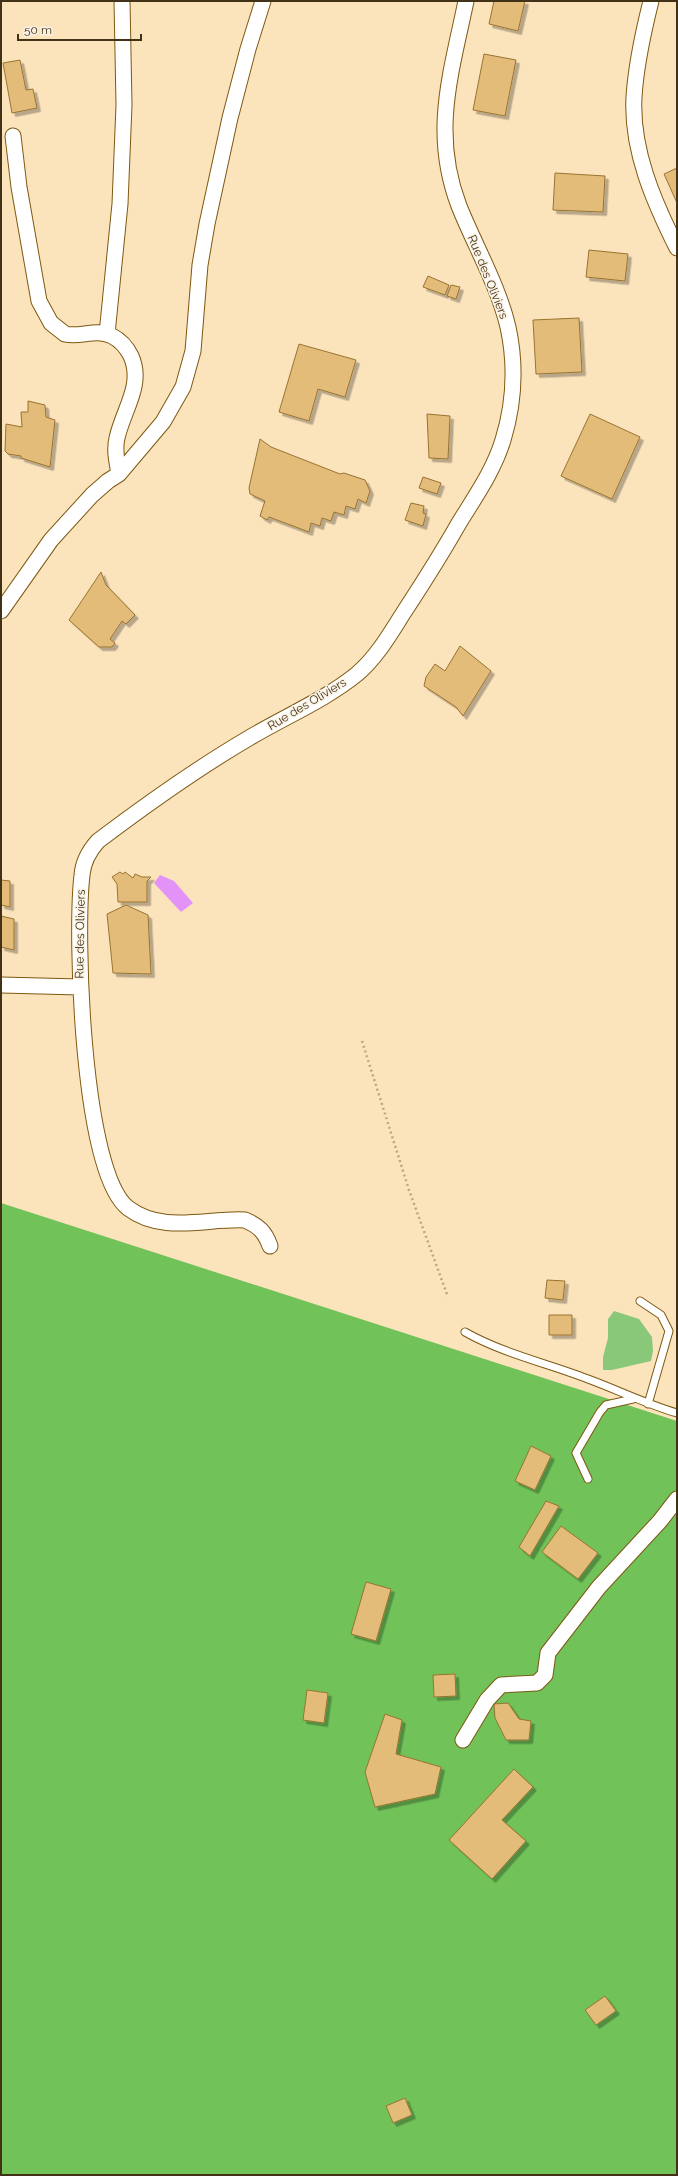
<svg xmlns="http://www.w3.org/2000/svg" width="678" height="2176" viewBox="0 0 678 2176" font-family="Raleway,sans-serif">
	<defs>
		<filter id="shadow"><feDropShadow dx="3.5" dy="3.5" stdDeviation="0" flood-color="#0004"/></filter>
	</defs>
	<rect width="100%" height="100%" fill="#fbe3bc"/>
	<path fill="#8ac879" d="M614,1311L639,1319L652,1337L653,1351L651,1361L612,1370H603V1357L608,1338V1319Z"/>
	<path fill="#70c259" d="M1,1203L677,1421V2175H1Z"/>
	<path fill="#e392f8" d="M160,875L174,881L193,903L181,912L154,883Z"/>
	<path fill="#e4bc7a" stroke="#987331" filter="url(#shadow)" d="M494,1H525L518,31L489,24Z
		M484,54L516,60L505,116L473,110Z
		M20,60L26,90L33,89L37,108L12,113L3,63Z
		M677,168V203L664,174Z
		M555,173L605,176L603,212L553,210Z
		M589,250L628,254L625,281L586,277Z
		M428,276L449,285L445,295L423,287Z
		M451,285L460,287L456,299L447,296Z
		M579,318L582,372L536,374L533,320Z
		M299,344L356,360L345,397L318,389L309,421L279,412Z
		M28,401L45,405L46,417L55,420L50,467L21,458V456L8,454L5,451L6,424L22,427L21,412H28Z
		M427,414L450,416L448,459L429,458Z
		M590,414L640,437L612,499L561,476Z
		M260,439L271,447L340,474L344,473L365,480L370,491L366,503L358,499L355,509L346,506L344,515L334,512L331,521L322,518L320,526L311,523L309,532L269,517L267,520L260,516L265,501L250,494L249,488Z
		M423,477L441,483L437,494L419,488Z
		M411,503L424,506L423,513L426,514L423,526L405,520Z
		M101,572L106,585L135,615L126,624L122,621L110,639L115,643L112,647H99L69,620Z
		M460,646L491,671L463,716L456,707L424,686L426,677L435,664L445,671Z
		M120,872L123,874L125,872L133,878L135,874L142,877H151L147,881V902H118L117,884L112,877Z
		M1,880L10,881V907L1,905Z
		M126,905L148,915L151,974L113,973L107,914Z
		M1,915V916L14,919V950L1,947Z
		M547,1280L565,1281L563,1300L545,1298Z
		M549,1315H572V1335H549Z
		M531,1446L551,1456L535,1490L515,1481Z
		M546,1501L559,1506L530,1556L519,1547Z
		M561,1526L598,1553L578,1579L542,1552Z
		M366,1582L391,1589L376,1641L351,1634Z
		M455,1674L456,1696L434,1697L433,1675Z
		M307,1690L328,1693L324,1723L303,1720Z
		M508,1703L519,1719L531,1721L529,1740H506L495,1718L494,1704Z
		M385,1714L402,1720L396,1754L441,1767L435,1794L375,1807L365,1772Z
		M514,1769L533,1787L502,1820L526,1841L492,1879L449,1840Z
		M605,1996L616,2011L596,2025L585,2010Z
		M405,2098L412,2115L393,2123L386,2106Z"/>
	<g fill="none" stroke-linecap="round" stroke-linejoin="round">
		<g stroke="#7d5911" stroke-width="9">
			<path id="lane" d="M640,1301L661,1315L669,1331L648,1404
				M465,1332C504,1354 547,1363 588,1379C618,1390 646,1404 677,1413
				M588,1479L576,1453L600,1412L606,1405L633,1399"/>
		</g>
		<g stroke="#7d5911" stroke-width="17">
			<path id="street" d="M651,1C643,33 636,64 634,97C631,150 654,202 677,248
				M13,136L19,187L39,301L51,323L65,334C80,338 96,328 112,336C120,340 127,348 131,356C144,385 123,410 117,438C114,450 117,462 119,474
				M107,334L120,204L124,105L122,1
				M1,611L51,540L92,495L108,481L119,474L163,422L183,387L193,351L200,265L207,224L230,118L248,49L263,1
				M1,985L80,987
				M270,1246C265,1232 259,1226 245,1220C206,1218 162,1234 128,1208C82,1172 75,935 82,875C83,862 89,851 98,841C147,804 196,769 249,738C284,717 325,700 357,674C377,657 390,634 404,612C423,583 442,553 459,523C475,497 494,470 503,440C514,404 516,364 508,327C498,285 475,246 459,206C431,133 451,74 466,1
				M463,1740L487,1700L501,1685L537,1683L545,1675L548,1653L599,1587L660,1521L677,1499"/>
		</g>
		<path stroke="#bba683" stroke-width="2.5" stroke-dasharray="2 3" stroke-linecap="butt" d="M362,1041L409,1190L448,1297"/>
		<use href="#lane" stroke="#fff" stroke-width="7"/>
		<use href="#street" stroke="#fff" stroke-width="15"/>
	</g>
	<g text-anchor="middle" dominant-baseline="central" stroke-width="3" stroke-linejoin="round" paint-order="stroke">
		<g font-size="12" fill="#413116" stroke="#faf2e5">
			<text transform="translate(488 277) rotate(68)">Rue des Oliviers</text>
			<text transform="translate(307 704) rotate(-31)">Rue des Oliviers</text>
			<text transform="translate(80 934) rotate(-89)">Rue des Oliviers</text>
		</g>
	</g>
	<rect width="678" height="2176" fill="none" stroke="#413116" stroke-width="4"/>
	<path d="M18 34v6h123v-6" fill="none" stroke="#413116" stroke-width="2"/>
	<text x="24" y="34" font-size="12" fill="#413116" stroke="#faf2e5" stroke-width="3" paint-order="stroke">50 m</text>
</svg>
